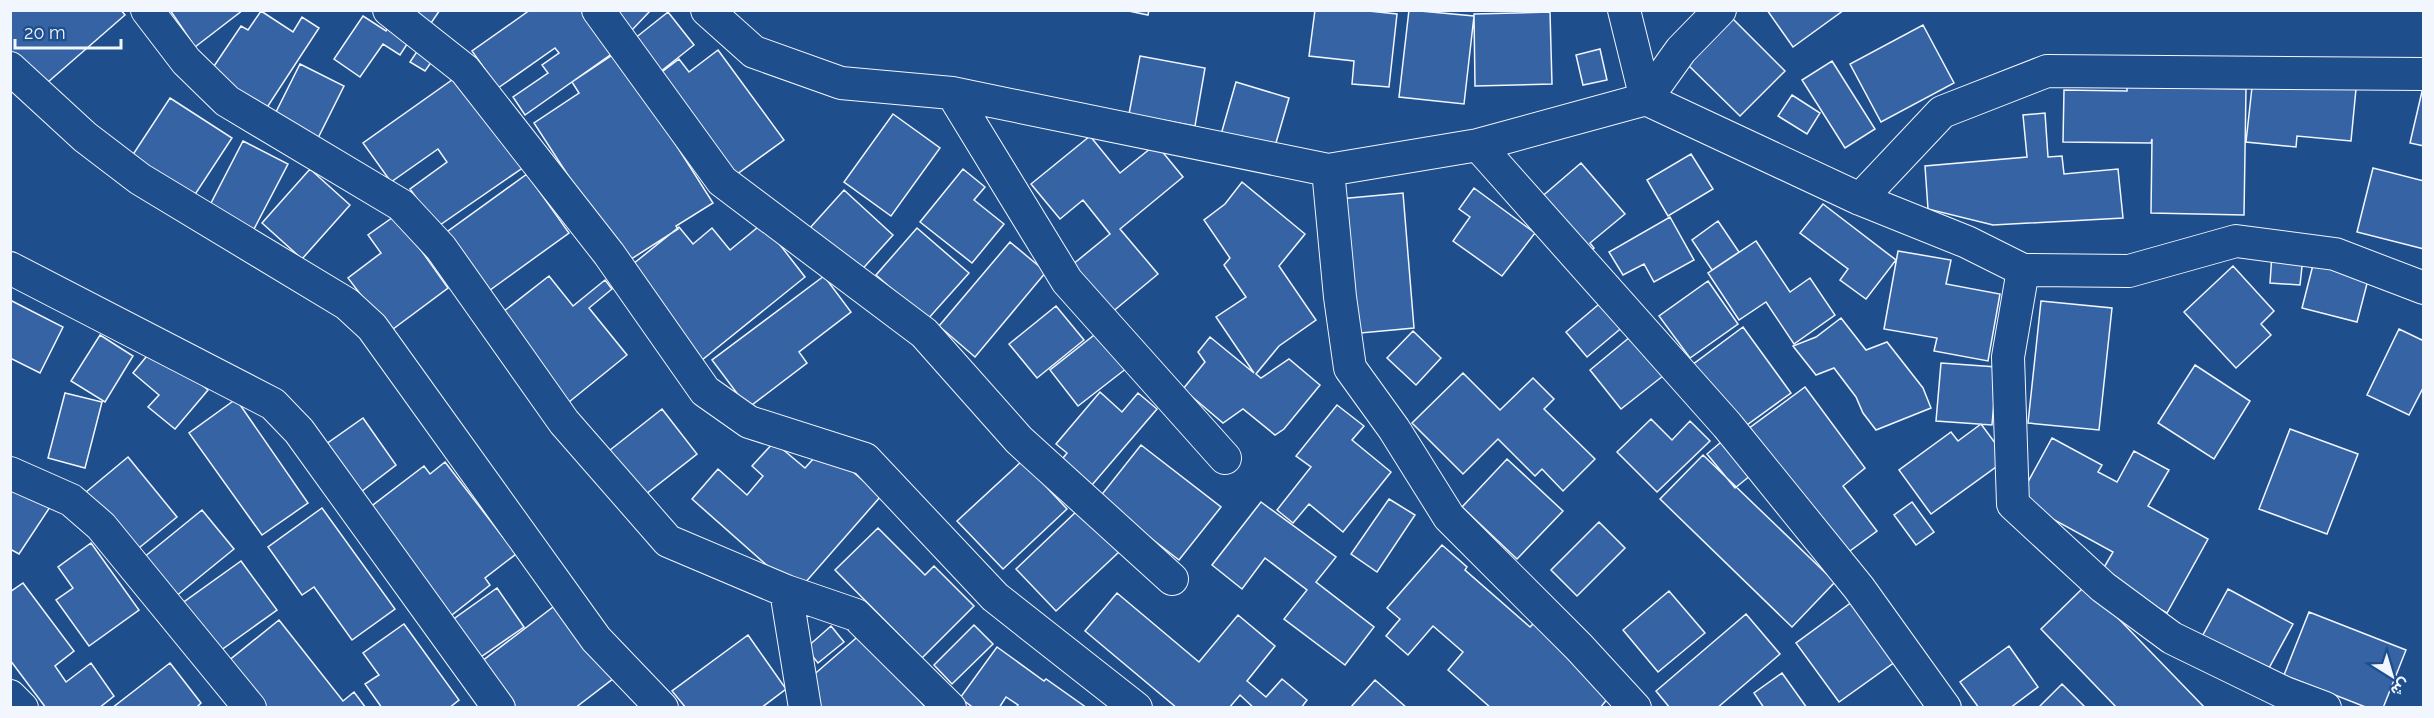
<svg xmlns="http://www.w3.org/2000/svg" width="2434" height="718" viewBox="0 0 2434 718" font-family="Raleway,Vazirmatn,sans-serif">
	<rect width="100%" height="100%" fill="#1f4e8c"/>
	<path fill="#3563a3" stroke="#f2f6ff" stroke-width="1.5" d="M10,10H121L125,15L40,89L10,54Z
		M170,10H243L195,47Z
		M406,10H440L429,26Z
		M530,10H594L620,48L525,115L513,97L548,73L542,65L559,53L555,48L498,88L472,51Z
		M612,10H651L632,30Z
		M1124,10H1149L1148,15Z
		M1315,10H1359L1397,14L1389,87L1352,84L1354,61L1309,56Z
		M1409,10L1474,16L1464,104L1399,97Z
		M1767,10H1844L1793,47Z
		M261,11L293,32L302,17L319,28L266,109L210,72L241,26L248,30Z
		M668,12L694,45L660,72L634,39Z
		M1550,12L1552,84L1475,86L1474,14Z
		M1728,14L1785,71L1740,116L1683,60Z
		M363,16L386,31L392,21L413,35L400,55L383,44L360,77L334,59Z
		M1923,25L1954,83L1881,122L1850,64Z
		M422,44L437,54L425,71L410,62Z
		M1600,49L1607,80L1583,85L1576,55Z
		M718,50L784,140L729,180L654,78L679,59L689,72Z
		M617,52L713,203L676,226L678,229L625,263L534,123L579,93L572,82Z
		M1140,56L1205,68L1195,126L1129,114Z
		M1832,61L1875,129L1845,148L1802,80Z
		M300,64L344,86L317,140L273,118Z
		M459,75L524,167L437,227L410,189L447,162L438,149L391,182L363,143Z
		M2253,78L2356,89L2351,141L2297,136L2296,147L2246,142Z
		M1236,82L1289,98L1273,153L1220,138Z
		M2127,87L2246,89L2244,215L2151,213L2152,139L2151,143L2063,142L2064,90L2127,91Z
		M2423,87H2424V146L2410,143Z
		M1792,95L1820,113L1807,134L1778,116Z
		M170,98L232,138L194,196L132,156Z
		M2045,113L2048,157L2062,156L2064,174L2118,169L2123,218L1993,225L1928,209L1925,166L2027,157L2023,115Z
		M893,114L940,148L891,216L844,182Z
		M1090,136L1120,173L1156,144L1183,177L1120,229L1158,274L1111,313L1072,265L1110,234L1083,200L1060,219L1031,184Z
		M243,141L288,164L254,229L209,207Z
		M1691,154L1713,189L1668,216L1647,180Z
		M1581,163L1625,214L1590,243L1594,248L1586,254L1539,199Z
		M2373,168L2424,181V249L2357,232Z
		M310,169L350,205L302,259L262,223Z
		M963,169L985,187L974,200L1004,224L972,263L920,222Z
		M527,174L569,233L486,293L444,234Z
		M1242,182L1305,234L1279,266L1316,320L1279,346L1256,374L1261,378L1289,359L1320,385L1284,429L1275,435L1243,409L1223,423L1183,389L1205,362L1198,352L1210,337L1254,373L1216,317L1246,297L1224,265L1230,258L1204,220L1225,204Z
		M1474,188L1535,233L1502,276L1453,241L1470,217L1459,209Z
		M844,190L893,235L858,274L809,229Z
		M1403,193L1414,328L1350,334L1339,199Z
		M1823,204L1896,260L1866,299L1840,280L1848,269L1800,233Z
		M396,215L448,288L389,332L348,278L381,253L368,235Z
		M1670,217L1694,260L1654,282L1644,264L1623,275L1609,252Z
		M1718,221L1739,252L1712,270L1692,240Z
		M763,223L805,277L702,360L628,268L679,227L693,244L712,228L730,250Z
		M917,228L969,273L927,320L876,275Z
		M1756,241L1790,292L1810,278L1835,315L1794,344L1766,302L1739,320L1708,273Z
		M1010,242L1046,272L975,357L939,326Z
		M1898,251L1951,260L1946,284L2000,294L1988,361L1934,351L1937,338L1884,329Z
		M2272,254L2303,257L2300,285L2270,283Z
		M2314,261L2369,276L2357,322L2302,308Z
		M2233,266L2274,311L2261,324L2271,335L2236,368L2184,312Z
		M549,276L573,306L605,280L612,289L589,308L627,355L569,402L499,315Z
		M824,276L851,312L799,352L807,363L748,408L712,360Z
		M1708,281L1738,324L1690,358L1659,316Z
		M10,300L63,327L40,373L10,358Z
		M1604,300L1625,325L1587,357L1566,332Z
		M2041,301L2112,308L2099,430L2028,423Z
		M1056,306L1084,340L1037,378L1009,344Z
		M1841,318L1866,350L1887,342L1923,388L1931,408L1876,430L1863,413L1856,397L1834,368L1816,375L1793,346L1816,337Z
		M1743,327L1791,393L1740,430L1692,365Z
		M2399,329L2424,341V386L2409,415L2367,395Z
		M1413,331L1441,358L1416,385L1387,358Z
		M1098,332L1127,368L1078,406L1050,370Z
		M1636,332L1668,372L1621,409L1590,370Z
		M100,335L133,356L105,402L71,381Z
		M155,346L208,390L175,429L148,407L159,395L133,373Z
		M1941,363L1997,367L1992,425L1936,421Z
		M2195,365L2250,401L2214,459L2158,423Z
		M1463,373L1500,410L1533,378L1554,399L1544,409L1595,459L1563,491L1542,469L1535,476L1498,439L1463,474L1412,423Z
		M1805,387L1865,468L1843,486L1877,531L1843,556L1748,429Z
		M1100,392L1122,412L1138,393L1157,409L1086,492L1056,467L1067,453L1056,444Z
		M65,393L102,402L85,468L48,458Z
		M236,399L308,503L262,535L189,433Z
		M1337,405L1364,426L1352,440L1391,472L1343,532L1309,504L1293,523L1277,510L1311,467L1296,456Z
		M662,409L697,454L641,498L605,454Z
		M363,418L396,465L357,495L322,447Z
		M1651,419L1672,440L1690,421L1710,441L1657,492L1617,452Z
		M1981,424L2007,459L1931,514L1899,470L1951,432L1958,441Z
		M2290,429L2358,454L2327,534L2259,509Z
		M1727,437L1756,471L1735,488L1707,454Z
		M2052,438L2102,465L2098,472L2117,482L2134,451L2169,470L2148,506L2208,539L2167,613L2099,576L2113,552L2018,500Z
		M774,442L805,468L824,447L881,496L797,592L692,499L718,469L747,495L763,476L752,466Z
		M1141,445L1221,507L1179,560L1099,498Z
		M1703,455L1835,582L1792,627L1660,499Z
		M128,457L177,517L134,552L86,492Z
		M1507,459L1563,511L1517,559L1462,507Z
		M1022,461L1067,509L1003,569L957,521Z
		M445,462L516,554L485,578L490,585L448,618L365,511L424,466L430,474Z
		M10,481L50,507L19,554L10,549Z
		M1389,499L1415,515L1377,572L1351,554Z
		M1261,502L1336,557L1316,582L1374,627L1345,665L1284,619L1307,590L1265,558L1242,589L1212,565Z
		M1912,502L1934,532L1916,545L1894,515Z
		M322,508L395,609L352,640L314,587L302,595L268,547Z
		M1079,509L1119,552L1056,611L1016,569Z
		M202,510L234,549L175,597L143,558Z
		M1599,522L1625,548L1577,596L1551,570Z
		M878,528L925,575L934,566L974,606L922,658L835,570Z
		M91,543L139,610L89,646L56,600L73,588L58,567Z
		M1442,545L1467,567L1465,570L1530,627L1534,623L1613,692L1600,708H1491L1448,670L1463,652L1433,626L1408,655L1386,636L1400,619L1387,608Z
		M241,561L277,610L217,653L181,604Z
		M23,583L74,651L55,666L66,682L91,663L114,696L99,708H46L10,660V592Z
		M2086,585L2205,708H2117L2041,629Z
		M497,588L524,627L475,661L448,623Z
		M2228,589L2293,624L2263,679L2198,644Z
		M1669,591L1705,633L1658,672L1623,630Z
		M1117,593L1199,662L1238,615L1275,646L1247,681L1266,697L1282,679L1307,700L1301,708H1254L1240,695L1229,708H1177L1085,631Z
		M1856,599L1899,659L1839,702L1796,643Z
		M557,604L614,678L575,708H503L473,668Z
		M2309,612L2406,650L2383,708H2368L2284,675Z
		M1746,614L1780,654L1717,708H1670L1656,691Z
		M279,620L343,701L354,692L366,708H262L227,662Z
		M404,624L459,700L449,708H382L365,684L379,675L363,653Z
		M974,625L993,644L952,684L934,665Z
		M831,626L844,642L818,663L806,648Z
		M862,633L926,708H822L803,684Z
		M748,635L786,689L761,708H686L672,691Z
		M2009,646L2038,687L2010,708H1979L1960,682Z
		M997,647L1044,681L1046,679L1087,708H1016L1018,705L1006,697L999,708H974L960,698Z
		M170,663L201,703L196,708H112Z
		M1782,673L1807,708H1764L1754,693Z
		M1375,680L1407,708H1350Z
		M2062,684L2086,708H2038Z"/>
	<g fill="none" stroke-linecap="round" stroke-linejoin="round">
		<g stroke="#f2f6ff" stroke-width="34">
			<path id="minor" d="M147,10L186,61L227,101L401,205L441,248L564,422L668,541L786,591L805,708
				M389,10L465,70L609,254L705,391L749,422L865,459L995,597L1136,708
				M598,10L722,181L924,333L1019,440L1172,579
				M707,10L754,52L841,83L952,93L1328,170L1478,145L1646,99L1681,50L1720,10
				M1624,10L1646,99L1860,199L1967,242L2023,270L2008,357L2013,504L2103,587L2172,638L2285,693L2325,708
				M10,68L85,137L140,179L347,304L372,327L596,639L662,708
				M952,93L1067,281L1225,458
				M1478,145L1727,425L1859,588L1945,708
				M1328,170L1340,297L1350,368L1394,429L1449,517L1579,647L1635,708
				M1860,199L1942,112L2047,71L2424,74
				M10,268L273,404L299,431L499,708
				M2023,270L2129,271L2236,241L2335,254L2424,288
				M10,473L71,500L101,526L250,708
				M786,591L856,615L950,708
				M10,696L22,708"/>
		</g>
		<use href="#minor" stroke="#1f4e8c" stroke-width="32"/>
	</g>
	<rect width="2434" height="718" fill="none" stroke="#f2f6ff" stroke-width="24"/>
	<g transform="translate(2392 676) rotate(143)" stroke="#1f4e8c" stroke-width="4.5" paint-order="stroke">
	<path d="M0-4.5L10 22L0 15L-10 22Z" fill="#f2f6ff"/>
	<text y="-9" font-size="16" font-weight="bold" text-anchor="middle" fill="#f2f6ff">ش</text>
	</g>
	<path d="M15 39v9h106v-9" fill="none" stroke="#f2f6ff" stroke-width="3"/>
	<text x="24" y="39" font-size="18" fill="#f2f6ff" stroke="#1f4e8c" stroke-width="4.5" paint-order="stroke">20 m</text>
</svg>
